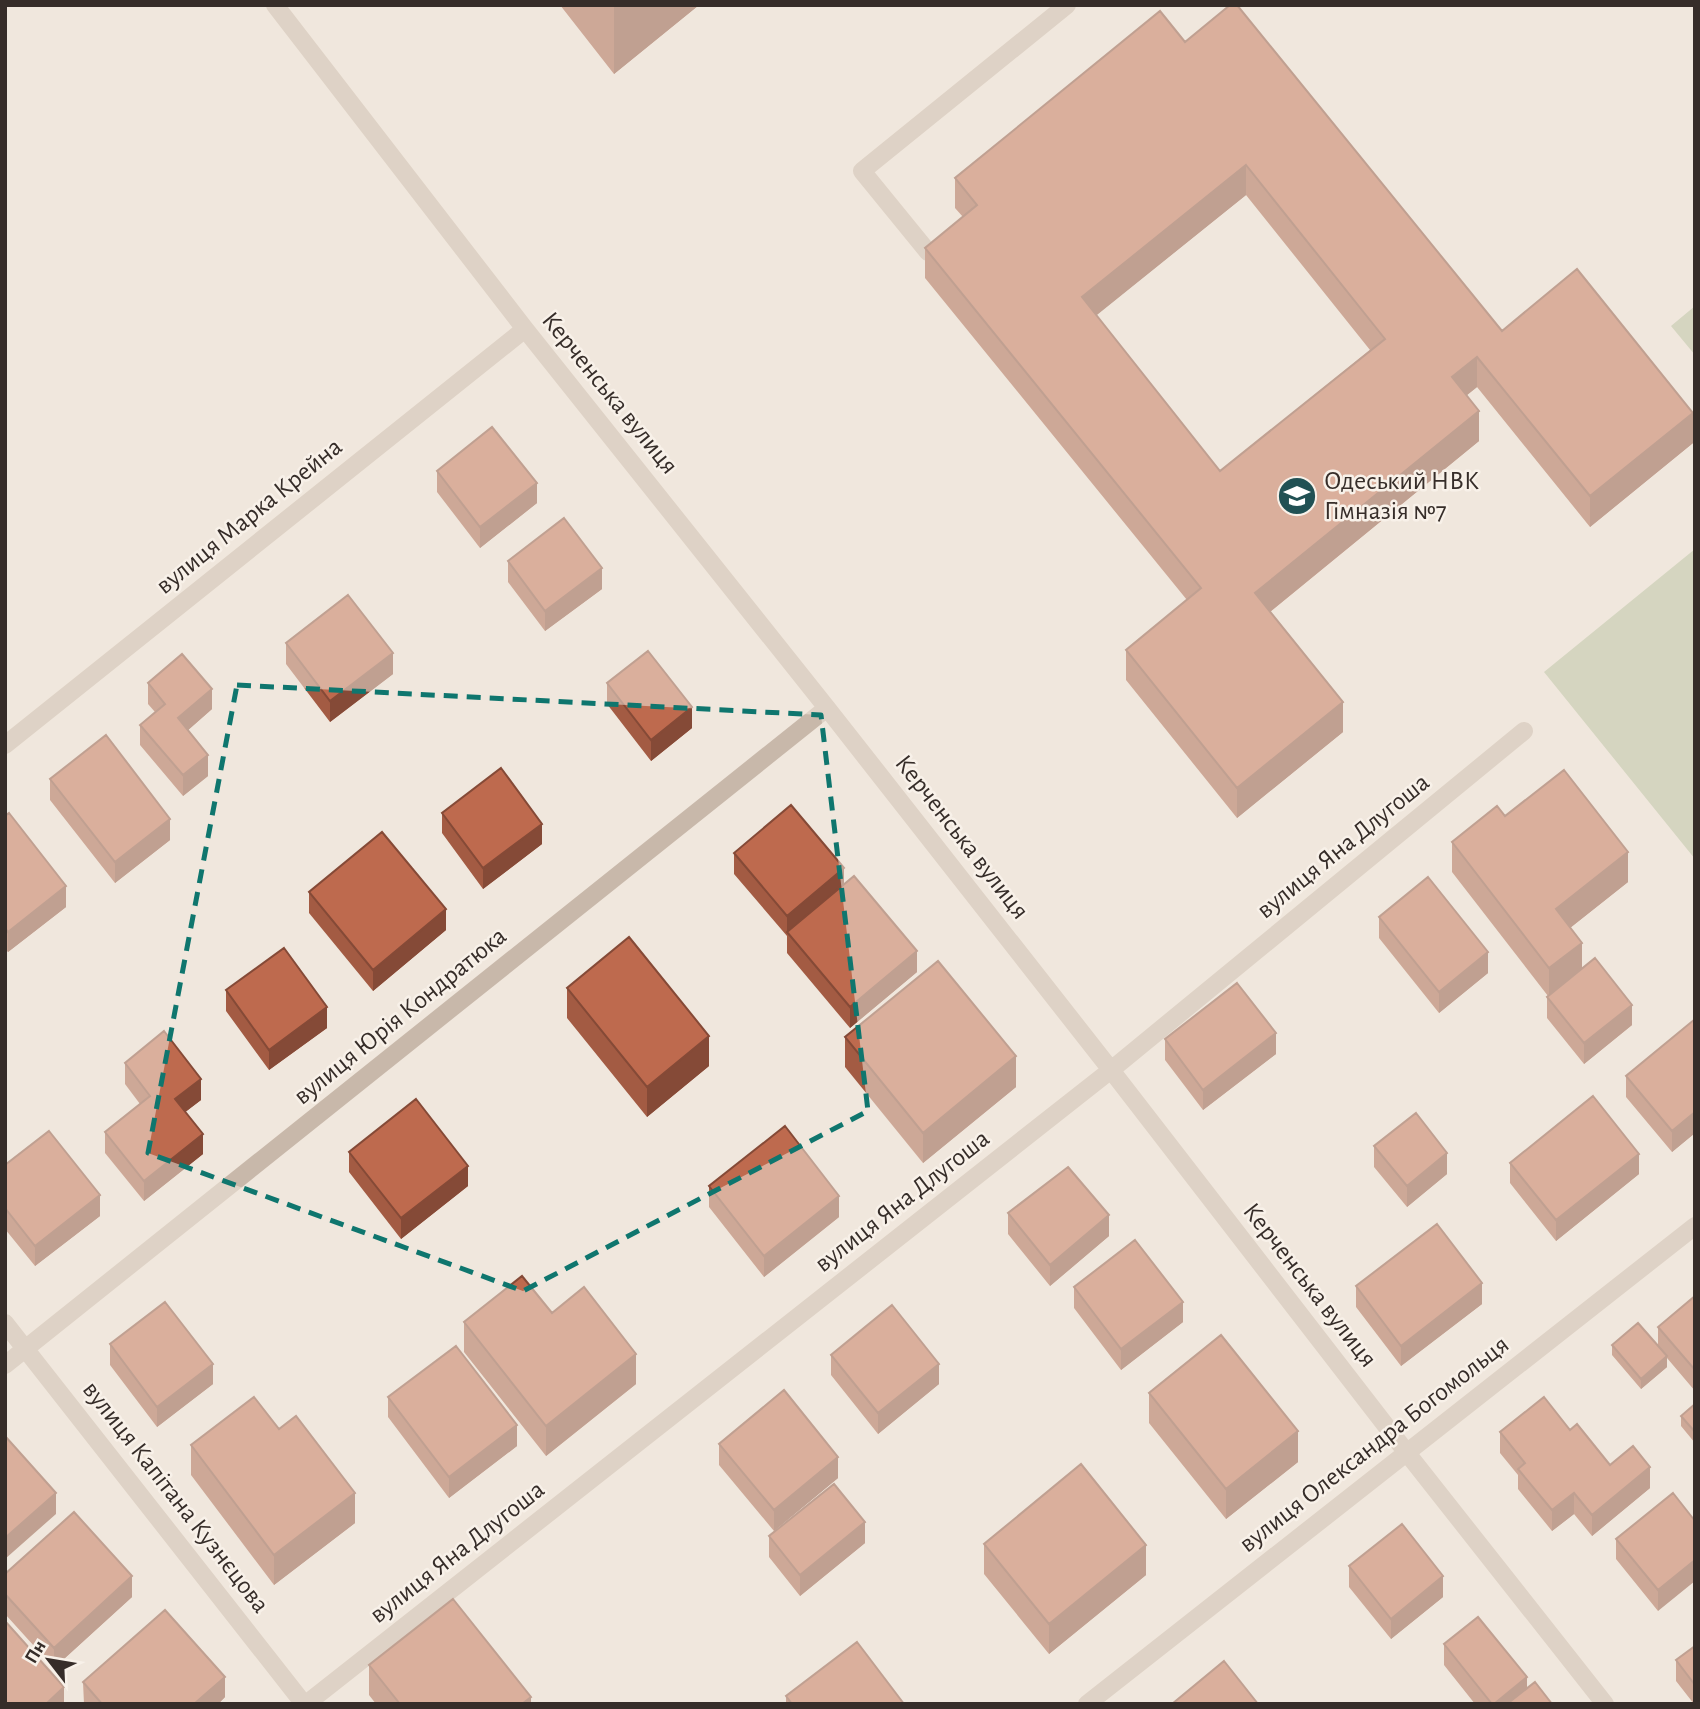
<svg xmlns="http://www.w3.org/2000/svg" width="1700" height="1709" viewBox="0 0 1700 1709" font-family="'Alegreya Sans',sans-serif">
	<rect width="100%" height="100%" fill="#f0e7dd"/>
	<path fill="#b3bf9e" d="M1695,306V355L1671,326Z
		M1695,549V859L1544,672Z"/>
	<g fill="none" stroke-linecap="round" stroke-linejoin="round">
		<path stroke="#c8b8aa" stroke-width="18" d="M275,5L525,329L827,708L1111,1070L1407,1453L1605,1704
			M928,252L862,171L1067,5
			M5,745L525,329
			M5,1323L304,1704
			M5,1365L827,708
			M306,1704L1111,1070L1524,731
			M1087,1704L1695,1226"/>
	</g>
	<path fill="#a35b43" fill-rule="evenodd" d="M560,5H699L614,74Z
		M1185,42L1502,331L1693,443L1590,527L1477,387L1467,395L1479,441L1270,612L1343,732L1237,818L1126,680V650L1187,600L925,278V248L963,217L955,208V178ZM1246,195L1370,350L1220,471L1096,315Z
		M437,471L537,503L480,548L437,492Z
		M508,561L602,589L545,631L508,582Z
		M286,643L393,674L330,722L286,664Z
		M148,683L212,709L188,730L208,776L183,796L140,745V725L155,712L148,704Z
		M607,683L692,728L651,761L607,704Z
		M50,779L170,840L115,883L50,800Z
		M442,813L542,844L483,889L442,833Z
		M5,816L66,907L8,952L5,949Z
		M1505,816L1628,882L1570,928L1582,969L1632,1025L1584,1064L1547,1018V997L1548,996L1452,872V842Z
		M734,853L844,884L917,972L850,1028L787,953V936L734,874Z
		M309,892L446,930L373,991L309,913Z
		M1379,917L1488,973L1439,1013L1379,938Z
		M567,988L709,1066L647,1117L567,1018Z
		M226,990L327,1028L269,1070L226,1011Z
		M1695,1019V1133L1672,1152L1626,1097V1076Z
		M845,1037L1016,1087L923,1163L845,1067Z
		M1165,1039L1276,1054L1203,1110L1165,1060Z
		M125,1063L201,1100L185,1112L203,1154L144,1201L105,1153V1132L140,1104L125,1084Z
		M1374,1146L1447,1174L1407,1207L1374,1167Z
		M349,1152L468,1186L401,1239L349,1172Z
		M1510,1163L1639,1174L1556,1241L1510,1183Z
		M5,1165L100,1216L35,1266L5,1229Z
		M709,1186L839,1217L764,1277L709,1207Z
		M1008,1213L1109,1236L1050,1286L1008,1234Z
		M1356,1286L1482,1304L1401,1366L1356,1307Z
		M1074,1287L1183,1322L1121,1370L1074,1308Z
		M1695,1296V1391L1667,1358V1367L1641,1389L1612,1355V1345L1658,1346V1327Z
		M552,1313L636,1384L546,1456L464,1352V1322Z
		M110,1344L213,1384L157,1427L110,1365Z
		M831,1355L939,1384L878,1434L831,1375Z
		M1149,1393L1298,1462L1226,1519L1149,1423Z
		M388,1397L517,1446L449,1498L388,1417Z
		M1695,1404V1443L1681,1426V1416Z
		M279,1429L355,1523L274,1585L191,1475V1445Z
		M1570,1430L1610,1465L1650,1488L1592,1536L1574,1514L1552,1531L1518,1489V1475L1500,1453V1432Z
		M719,1444L838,1478L774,1531L719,1465Z
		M1673,1493L1658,1611L1616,1559V1539Z
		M769,1536L865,1543L800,1596L769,1557Z
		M984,1544L1146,1575L1049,1654L984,1574Z
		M1349,1566L1443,1597L1391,1639L1349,1587Z
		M5,1574L132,1597L54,1668L5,1614Z
		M1444,1644L1527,1688L1552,1704H1475L1444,1665Z
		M1695,1646V1704H1694L1676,1681V1660Z
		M369,1665L531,1704H376L369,1695Z
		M83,1682L225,1697L218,1704H84Z
		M786,1696L904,1704H786Z"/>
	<path fill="#854a37" d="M616,5H699L614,74V7Z
		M1246,165V195L1082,327V297Z
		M1477,357V387L1452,407V377Z
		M1479,411V441L1255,624V593Z
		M1693,413V443L1590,527V496Z
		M537,483V503L480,548V527Z
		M602,568V589L545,631V611Z
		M393,653V674L330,722V701Z
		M212,689V709L178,739V718Z
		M1343,702V732L1237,818V788Z
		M692,707V728L651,761V740Z
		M208,755V776L183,796V775Z
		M170,819V840L115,883V862Z
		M542,824V844L483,889V868Z
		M1628,852V882L1556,939V909Z
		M844,868V889L787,932V936V916Z
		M66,886V907L8,952V932Z
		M446,909V930L373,991V970Z
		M1582,943V973L1549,998V968Z
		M917,951V972L850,1028V1007Z
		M1488,952V973L1439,1013V992Z
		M1632,1005V1025L1584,1064V1043Z
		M327,1007V1028L269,1070V1050Z
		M1276,1033V1054L1203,1110V1090Z
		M709,1036V1066L647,1117V1087Z
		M1016,1056V1087L923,1163V1133Z
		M201,1079V1100L175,1120V1099Z
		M1695,1112V1133L1672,1152V1131Z
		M203,1134V1154L144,1201V1181Z
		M1447,1153V1174L1407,1207V1186Z
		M1639,1154V1174L1556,1241V1220Z
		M468,1166V1186L401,1239V1218Z
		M100,1195V1216L35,1266V1246Z
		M839,1196V1217L764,1277V1256Z
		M1109,1215V1236L1050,1286V1265Z
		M1482,1283V1304L1401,1366V1346Z
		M1183,1302V1322L1121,1370V1349Z
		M636,1354V1384L546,1456V1426Z
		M1667,1356V1367L1641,1389V1379Z
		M213,1364V1384L157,1427V1407Z
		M939,1364V1384L878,1434V1413Z
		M517,1425V1446L449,1498V1477Z
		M1298,1431V1462L1226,1519V1489Z
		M838,1457V1478L774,1531V1510Z
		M1650,1467V1488L1592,1536V1515Z
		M56,1493V1514L5,1559V1538Z
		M355,1493V1523L274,1585V1555Z
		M1574,1493V1514L1552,1531V1510Z
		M865,1522V1543L800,1596V1575Z
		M1146,1545V1575L1049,1654V1624Z
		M1695,1560V1581L1658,1611V1590Z
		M132,1576V1597L54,1668V1648Z
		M1443,1576V1597L1391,1639V1619Z
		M225,1677V1697L218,1704H194Z
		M1527,1677V1698L1520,1704H1494Z
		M64,1687V1704H46Z
		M531,1697V1704H522Z"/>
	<path fill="#be6a4e" stroke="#854a37" stroke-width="2" fill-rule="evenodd" d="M1230,5H1237L1502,331L1577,269L1693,413L1590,496L1477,357L1452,377L1479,411L1255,593L1343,702L1237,788L1126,650L1201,588L925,248L977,205L955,178L1160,11L1185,42ZM1246,165L1385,339L1220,471L1082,297Z
		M492,427L537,483L480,527L437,471Z
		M564,518L602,568L545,611L508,561Z
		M348,595L393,653L330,701L286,643Z
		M648,651L692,707L651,740L607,683Z
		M182,654L212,689L178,718L208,755L183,775L140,725L165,704L148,683Z
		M106,735L170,819L115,862L50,779Z
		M501,768L542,824L483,868L442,813Z
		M1564,770L1628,852L1556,909L1582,943L1549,968L1452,842L1497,806L1505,816Z
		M791,805L844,868L787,916L734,853Z
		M9,813L66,886L8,932L5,928V816Z
		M382,832L446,909L373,970L309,892Z
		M854,876L917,951L850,1007L787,932Z
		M1428,877L1488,952L1439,992L1379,917Z
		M629,937L709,1036L647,1087L567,988Z
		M284,948L327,1007L269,1050L226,990Z
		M1595,958L1632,1005L1584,1043L1547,997Z
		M938,961L1016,1056L923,1133L845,1037Z
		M1237,983L1276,1033L1203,1090L1165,1039Z
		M1695,1019V1112L1672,1131L1626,1076Z
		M164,1031L201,1079L175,1099L203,1134L144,1181L105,1132L150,1096L125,1063Z
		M1593,1096L1639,1154L1556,1220L1510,1163Z
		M416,1099L468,1166L401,1218L349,1152Z
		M1416,1113L1447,1153L1407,1186L1374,1146Z
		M785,1126L839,1196L764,1256L709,1186Z
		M49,1131L100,1195L35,1246L5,1208V1165Z
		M1068,1167L1109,1215L1050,1265L1008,1213Z
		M1437,1224L1482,1283L1401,1346L1356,1286Z
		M1135,1240L1183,1302L1121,1349L1074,1287Z
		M522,1276L552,1313L584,1287L636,1354L546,1426L464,1322Z
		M1695,1296V1370L1658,1327Z
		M165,1302L213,1364L157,1407L110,1344Z
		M892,1305L939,1364L878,1413L831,1355Z
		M1638,1323L1667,1356L1641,1379L1612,1345Z
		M1221,1335L1298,1431L1226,1489L1149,1393Z
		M456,1346L517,1425L449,1477L388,1397Z
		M784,1390L838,1457L774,1510L719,1444Z
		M254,1397L279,1429L296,1416L355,1493L274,1555L191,1445Z
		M1544,1397L1570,1430L1577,1424L1610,1465L1633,1446L1650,1467L1592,1515L1574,1493L1552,1510L1518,1469L1525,1463L1500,1432Z
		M1695,1404V1432L1681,1416Z
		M5,1436L56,1493L5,1538Z
		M1081,1464L1146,1545L1049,1624L984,1544Z
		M834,1484L865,1522L800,1575L769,1536Z
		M1673,1493L1695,1521V1560L1658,1590L1616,1539Z
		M74,1512L132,1576L54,1648L5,1594V1574Z
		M1402,1524L1443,1576L1391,1619L1349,1566Z
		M453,1599L531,1697L522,1704H400L369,1665Z
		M165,1610L225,1677L194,1704H102L83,1682Z
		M1478,1617L1527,1677L1494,1704H1492L1444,1644Z
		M5,1621L64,1687L46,1704H5Z
		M857,1642L904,1704H792L786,1696Z
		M1695,1646V1685L1676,1660Z
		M1224,1661L1258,1704H1172Z
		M1535,1682L1552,1704H1507Z"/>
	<path d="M0 0H1700V1709H0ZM237,685L821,715L868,1111L523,1291L148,1153Z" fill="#f0e7dd" fill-opacity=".55" fill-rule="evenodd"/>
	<path fill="none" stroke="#0f766e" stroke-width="5" stroke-dasharray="14 9" stroke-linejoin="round" d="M237,685L821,715L868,1111L523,1291L148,1153Z"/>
	<defs>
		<g id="school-disc" transform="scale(2.0125)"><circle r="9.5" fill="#215154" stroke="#f8f1e9"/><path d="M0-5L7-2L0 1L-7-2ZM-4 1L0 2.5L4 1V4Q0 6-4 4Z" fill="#fff"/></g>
	</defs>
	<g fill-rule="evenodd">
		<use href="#school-disc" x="1297" y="496"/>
	</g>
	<g text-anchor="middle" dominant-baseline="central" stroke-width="5" stroke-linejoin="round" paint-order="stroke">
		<g font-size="26" fill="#362d29" stroke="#f8f1e9">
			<text transform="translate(610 393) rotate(51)">Керченська вулиця</text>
			<text transform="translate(249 516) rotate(-39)">вулиця Марка Крейна</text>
			<text transform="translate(962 837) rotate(52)">Керченська вулиця</text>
			<text transform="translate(1343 846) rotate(-39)">вулиця Яна Длугоша</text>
			<text transform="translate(400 1016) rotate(-39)">вулиця Юрія Кондратюка</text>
			<text transform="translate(902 1201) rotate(-38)">вулиця Яна Длугоша</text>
			<text transform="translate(1310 1285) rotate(52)">Керченська вулиця</text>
			<text transform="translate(1374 1444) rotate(-38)">вулиця Олександра Богомольця</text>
			<text transform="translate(176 1497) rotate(52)">вулиця Капітана Кузнєцова</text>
			<text transform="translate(457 1552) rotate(-38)">вулиця Яна Длугоша</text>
		</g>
		<g font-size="26" fill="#362d29" stroke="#f8f1e9" text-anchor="start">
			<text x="1324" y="481">Одеський НВК<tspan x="1324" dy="30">Гімназія №7</tspan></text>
		</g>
	</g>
	<rect width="1700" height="1709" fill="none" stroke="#362d29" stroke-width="14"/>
	<g transform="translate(49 1660) rotate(301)" stroke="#f8f1e9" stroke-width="5" paint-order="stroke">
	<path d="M0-5L12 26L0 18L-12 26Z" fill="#362d29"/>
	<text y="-10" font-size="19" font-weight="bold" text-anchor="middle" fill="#362d29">Пн</text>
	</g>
</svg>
